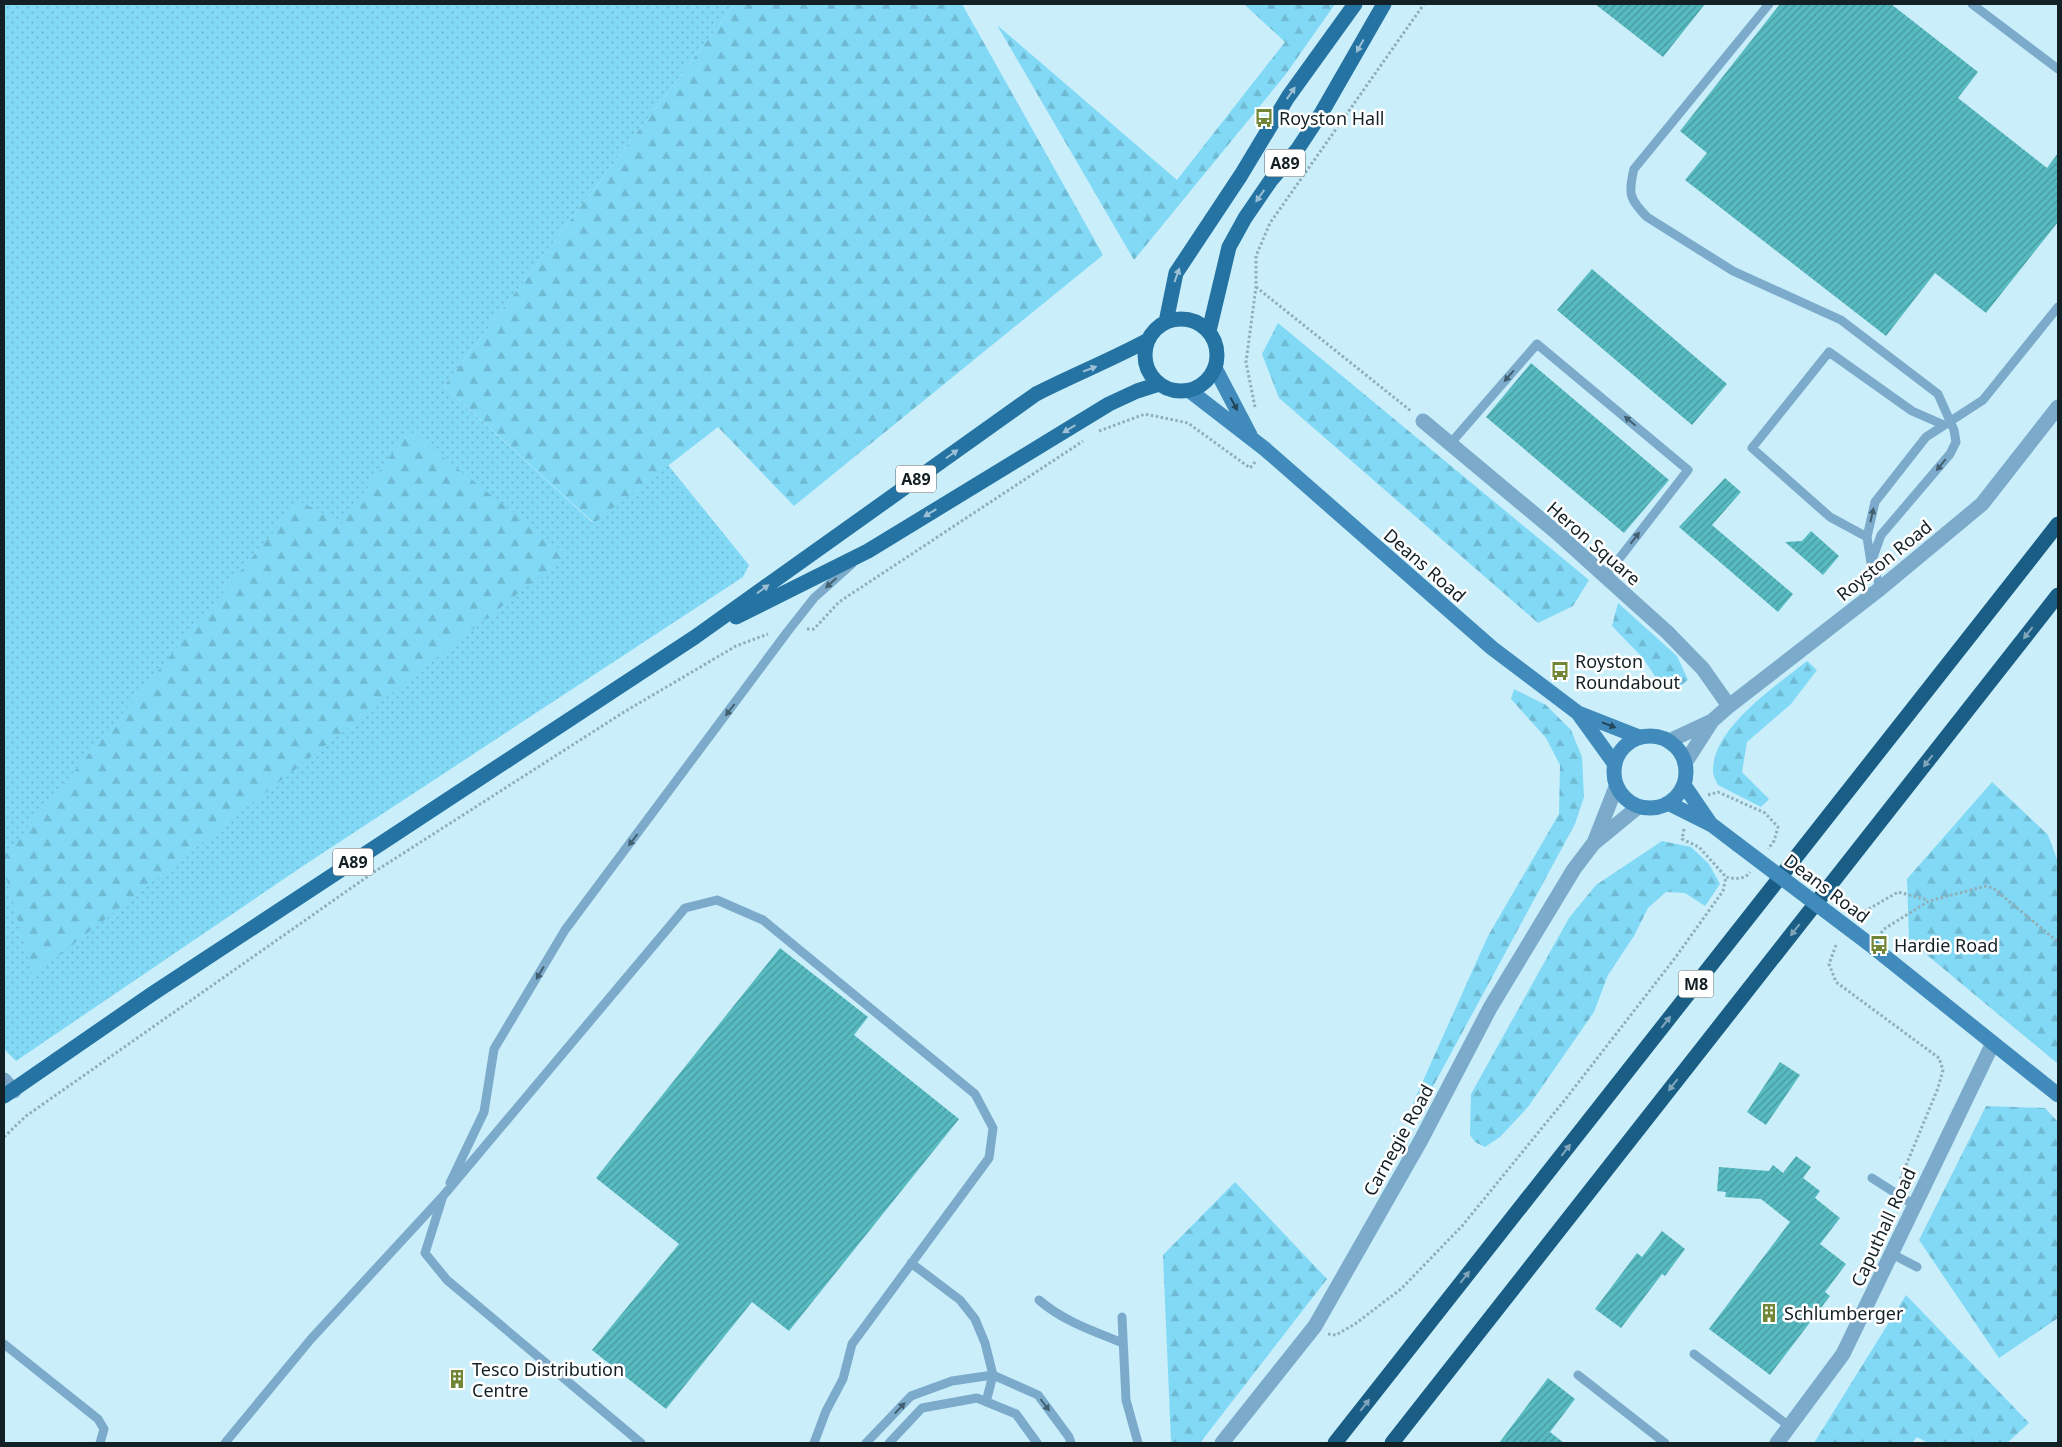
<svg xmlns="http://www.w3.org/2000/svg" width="2062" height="1447" viewBox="0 0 2062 1447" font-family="'Noto Sans',sans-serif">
	<defs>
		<pattern id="grass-dots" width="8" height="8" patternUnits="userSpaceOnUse" patternTransform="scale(1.25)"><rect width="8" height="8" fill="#81d9f5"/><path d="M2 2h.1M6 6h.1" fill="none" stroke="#6fbad2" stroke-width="1.8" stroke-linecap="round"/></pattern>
		<pattern id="forest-firs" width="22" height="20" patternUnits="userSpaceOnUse" patternTransform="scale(1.25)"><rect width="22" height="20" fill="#81d9f5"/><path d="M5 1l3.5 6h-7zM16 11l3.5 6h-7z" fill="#6fbad2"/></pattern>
		<pattern id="building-hatch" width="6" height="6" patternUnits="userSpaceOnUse" patternTransform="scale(1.25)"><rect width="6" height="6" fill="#57bbc1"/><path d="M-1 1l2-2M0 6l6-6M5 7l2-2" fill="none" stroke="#47989d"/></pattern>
	</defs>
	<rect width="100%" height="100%" fill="#caeffb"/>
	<path fill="url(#grass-dots)" d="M4,4H735L444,386L593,523L668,465L749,565L743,577L300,868L16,1061L4,1049Z"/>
	<path fill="url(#forest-firs)" d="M735,4H962L1103,255L794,506L718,427L594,523L444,386Z
		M1244,4H1335L1286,74L1134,260L997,25L1177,180L1285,42Z
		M1278,323L1589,580L1573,606L1538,623L1279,398L1262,354Z
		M409,430L567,555L33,976L4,870V856L299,501L342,523Z
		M1618,603L1677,656L1688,680L1676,689L1661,685L1642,657L1612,626Z
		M1807,661L1817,670L1791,704L1747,742L1742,772L1769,799L1761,807L1718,785C1716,781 1713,775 1713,771C1712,728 1777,685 1807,661Z
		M1514,689L1546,705L1571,730L1582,757L1584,797L1575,824L1417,1116L1409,1112L1488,936L1559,814L1560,765L1546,738L1511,699Z
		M1992,782L2048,835L2058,862V1064L1909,940L1907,879Z
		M1662,841L1691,847L1709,864L1720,884L1705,906L1685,893L1666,892L1648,908L1634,936L1608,975L1594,1012L1528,1107L1500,1137L1485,1147L1475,1142L1470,1135L1471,1094L1569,918L1596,885Z
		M1986,1106L2045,1108L2058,1122V1318L1999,1358L1919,1240Z
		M1235,1182L1327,1279L1200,1443H1174L1171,1442L1163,1255Z
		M1906,1295L2029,1423L2007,1443H1928L1917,1437L1912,1443H1814Z"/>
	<path fill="url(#building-hatch)" d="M1595,4H1705L1663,57Z
		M1780,4H1891L1978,72L1958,98L2047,168L2058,153V222L1986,313L1935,273L1886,336L1685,180L1707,153L1680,131Z
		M1592,269L1727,384L1692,425L1557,310Z
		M1531,363L1669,480L1624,533L1486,417Z
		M1725,478L1741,492L1712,525L1793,594L1778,612L1679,527Z
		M1811,531L1839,556L1823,575L1785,542L1802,541Z
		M780,948L868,1017L854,1035L959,1119L789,1331L752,1302L666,1409L592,1350L679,1244L596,1178Z
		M1780,1062L1800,1075L1766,1125L1747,1112Z
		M1796,1156L1811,1167L1803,1178L1820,1191L1815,1198L1840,1218L1820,1244L1846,1264L1825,1292L1830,1296L1770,1375L1709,1329L1790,1222L1761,1199L1725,1197L1726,1192L1717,1191L1719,1167L1769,1171L1773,1165L1783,1173Z
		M1662,1231L1685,1249L1665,1276L1662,1274L1621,1328L1595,1309L1637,1253L1642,1257Z
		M1548,1378L1575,1399L1550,1432L1564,1443H1499Z"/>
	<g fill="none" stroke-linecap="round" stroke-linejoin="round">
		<path stroke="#90aeb8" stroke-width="3" stroke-dasharray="2.5 2.5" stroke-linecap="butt" d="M1256,287L1411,411
			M1255,407L1246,362L1256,287V256L1270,223L1424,4
			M1099,431L1145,414L1188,423L1250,468L1256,461
			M807,629H814L839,602L1083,441
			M1708,795L1718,792L1765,813L1778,827L1774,841L1768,849
			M1684,829L1682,839L1699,847L1726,877
			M1860,914L1898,892L1928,900
			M1881,933L1884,929L1929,901L1986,886L1993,888L2058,942
			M1836,945L1829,964L1836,982L1939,1058L1943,1070L1938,1088L1900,1180
			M4,1137L26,1116L374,872L624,712L736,646L768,634
			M1328,1334L1336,1335L1355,1324L1401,1289L1462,1226L1564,1101L1675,958L1723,891L1726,877C1734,879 1745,880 1750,872"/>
		<path stroke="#7caacb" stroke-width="9" d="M1769,4L1634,169C1628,193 1629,199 1647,217L1733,271L1841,320L1938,394L1954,430L1956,442L1950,454L1881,535L1871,563
			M1972,4L2058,69
			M1450,444L1537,344L1688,470L1605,577
			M1867,537L1830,517L1752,448L1829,352L1912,411L1944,425
			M1881,588L1871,563L1867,537L1875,502L1926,437L1983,400L2058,307
			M1872,1178L1914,1205
			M450,1183L484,1112L494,1049L565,930L788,631L814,598L852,564
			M442,1199L425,1253L447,1280L641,1443
			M1892,1254L1917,1267
			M911,1263L960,1300L975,1319L985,1343L993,1375L986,1402
			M1039,1300C1063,1321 1093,1331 1123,1343
			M1122,1317L1126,1400L1138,1443
			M4,1344L98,1419L104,1429L100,1443
			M1694,1354L1789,1426
			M1578,1375L1665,1443
			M225,1443L311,1339L443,1196L685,908L717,900L763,920L975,1094L993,1128L989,1158L852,1344L843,1379L826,1411L814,1443
			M866,1443L911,1396L952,1381L993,1375L1038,1395L1069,1437L1071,1443
			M889,1443L922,1408L977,1398L1016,1414L1037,1443"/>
		<path stroke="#7caacb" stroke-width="15" d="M1423,421L1556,532L1667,632L1703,669L1729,706
			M1669,741L1712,721
			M1685,763L1712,721L1729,706L1881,588L1982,504L2058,407
			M1594,843L1616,787
			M4,1080L14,1091
			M1222,1443L1315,1326L1421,1140L1490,1008L1574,869L1593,844L1638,807
			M1777,1443L1843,1354L1993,1043"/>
		<path stroke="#408bbb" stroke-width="15" d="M1215,368L1250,435
			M1190,391L1265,449L1492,648L1578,713L1639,737
			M1578,713L1614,763
			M1614 772a36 36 0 1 1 72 0a36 36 0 1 1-72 0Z
			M1684,785L1710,823
			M1668,803L1712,825L1737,844
			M1868,943L2058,1095"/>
		<path stroke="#2473a2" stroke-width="15" d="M1145 355a36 36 0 1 1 72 0a36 36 0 1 1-72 0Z
			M1166,322L1176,273L1241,175L1288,97L1355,4
			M1209,331L1229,247L1245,218L1271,180L1297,150L1322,112L1384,4
			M736,617L868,551L1109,404L1137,391L1159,384
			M4,1096L152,994L695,637L1036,394C1073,375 1111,360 1148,340"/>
		<path stroke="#1a5e86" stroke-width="15" d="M1335,1443L2058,524
			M1392,1443L2058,595"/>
		<path stroke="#408bbb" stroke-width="15" d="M1737,844L1868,943"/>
	</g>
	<defs><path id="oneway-solid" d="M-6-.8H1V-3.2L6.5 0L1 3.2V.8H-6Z" transform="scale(1.25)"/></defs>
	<g fill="#9cc0d5">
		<use href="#oneway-solid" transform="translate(1360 46) rotate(119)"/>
		<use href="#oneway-solid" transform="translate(1291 93) rotate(-55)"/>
		<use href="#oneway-solid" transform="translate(1260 196) rotate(125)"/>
		<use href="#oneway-solid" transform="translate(1177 275) rotate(-70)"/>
		<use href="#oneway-solid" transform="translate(1090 369) rotate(-21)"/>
		<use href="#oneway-solid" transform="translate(1069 429) rotate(149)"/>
		<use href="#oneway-solid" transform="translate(952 454) rotate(-35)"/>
		<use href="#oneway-solid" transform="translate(930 513) rotate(149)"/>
		<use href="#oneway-solid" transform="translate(763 589) rotate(-36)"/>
	</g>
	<g fill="#425f70">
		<use href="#oneway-solid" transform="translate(1509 376) rotate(131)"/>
		<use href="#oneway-solid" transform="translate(1630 421) rotate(-140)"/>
		<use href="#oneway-solid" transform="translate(1941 465) rotate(129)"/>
		<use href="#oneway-solid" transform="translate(1872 515) rotate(-77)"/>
		<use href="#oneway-solid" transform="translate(1635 538) rotate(-52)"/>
		<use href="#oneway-solid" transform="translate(831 583) rotate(138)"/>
		<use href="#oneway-solid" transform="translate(730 710) rotate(127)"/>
		<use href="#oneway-solid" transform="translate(633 840) rotate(127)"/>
		<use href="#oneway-solid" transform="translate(540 973) rotate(121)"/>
		<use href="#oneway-solid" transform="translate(1045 1405) rotate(53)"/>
		<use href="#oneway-solid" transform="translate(900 1408) rotate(-47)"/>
	</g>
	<g fill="#23465a">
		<use href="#oneway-solid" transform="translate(1234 404) rotate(62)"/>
		<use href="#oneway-solid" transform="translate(1609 725) rotate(21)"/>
	</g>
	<g fill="#81a6bc">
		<use href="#oneway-solid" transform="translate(2028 633) rotate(128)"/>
		<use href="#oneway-solid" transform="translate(1928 761) rotate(128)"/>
		<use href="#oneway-solid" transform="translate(1795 930) rotate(128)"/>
		<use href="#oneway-solid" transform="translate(1666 1022) rotate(-52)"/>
		<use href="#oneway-solid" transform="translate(1673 1085) rotate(128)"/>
		<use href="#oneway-solid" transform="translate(1566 1150) rotate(-52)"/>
		<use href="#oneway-solid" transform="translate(1465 1277) rotate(-52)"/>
		<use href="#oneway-solid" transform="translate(1365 1405) rotate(-52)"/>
	</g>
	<defs>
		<g id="bus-bare" transform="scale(1.5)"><path d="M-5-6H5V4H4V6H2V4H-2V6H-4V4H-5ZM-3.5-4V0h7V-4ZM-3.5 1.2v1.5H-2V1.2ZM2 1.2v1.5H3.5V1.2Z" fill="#708536" stroke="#fff" stroke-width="2.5" paint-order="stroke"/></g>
		<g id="building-bare" transform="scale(1.5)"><path d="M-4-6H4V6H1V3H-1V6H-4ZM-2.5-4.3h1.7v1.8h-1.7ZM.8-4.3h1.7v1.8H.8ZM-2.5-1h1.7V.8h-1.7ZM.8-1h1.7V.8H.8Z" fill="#708536" stroke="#fff" stroke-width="2.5" paint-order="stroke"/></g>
	</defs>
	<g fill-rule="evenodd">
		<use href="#bus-bare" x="1264" y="118"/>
		<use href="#bus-bare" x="1560" y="671"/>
		<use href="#bus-bare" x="1879" y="945"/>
		<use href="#building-bare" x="1769" y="1313"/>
		<use href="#building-bare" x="457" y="1379"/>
	</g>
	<g text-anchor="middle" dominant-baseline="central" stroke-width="5" stroke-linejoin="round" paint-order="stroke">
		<g fill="#fff" stroke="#5a6467" stroke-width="1">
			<rect x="1265" y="149.5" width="40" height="27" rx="4"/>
			<rect x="896" y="465.5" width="40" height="27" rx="4"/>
			<rect x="333" y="848.5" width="40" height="27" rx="4"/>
			<rect x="1678.5" y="970.5" width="35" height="27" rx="4"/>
		</g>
		<g font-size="16" font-weight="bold" fill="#132126">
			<text x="1285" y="163">A89</text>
			<text x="916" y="479">A89</text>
			<text x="353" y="862">A89</text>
			<text x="1696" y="984">M8</text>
		</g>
		<g font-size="18" fill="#132126" stroke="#fff" text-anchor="start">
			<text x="1279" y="118">Royston Hall</text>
			<text x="1575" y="661">Royston<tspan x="1575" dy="21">Roundabout</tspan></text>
			<text x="1894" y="945">Hardie Road</text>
			<text x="1784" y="1313">Schlumberger</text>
			<text x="472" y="1369">Tesco Distribution<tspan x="472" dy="21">Centre</tspan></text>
		</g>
		<g font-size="18" fill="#132126" stroke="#fff">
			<text transform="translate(1594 543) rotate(41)">Heron Square</text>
			<text transform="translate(1884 560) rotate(-39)">Royston Road</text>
			<text transform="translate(1425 565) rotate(41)">Deans Road</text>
			<text transform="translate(1827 888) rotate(37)">Deans Road</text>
			<text transform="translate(1398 1140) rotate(-61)">Carnegie Road</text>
			<text transform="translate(1883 1227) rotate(-65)">Caputhall Road</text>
		</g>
	</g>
	<rect width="2062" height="1447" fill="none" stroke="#132126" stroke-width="10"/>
</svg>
